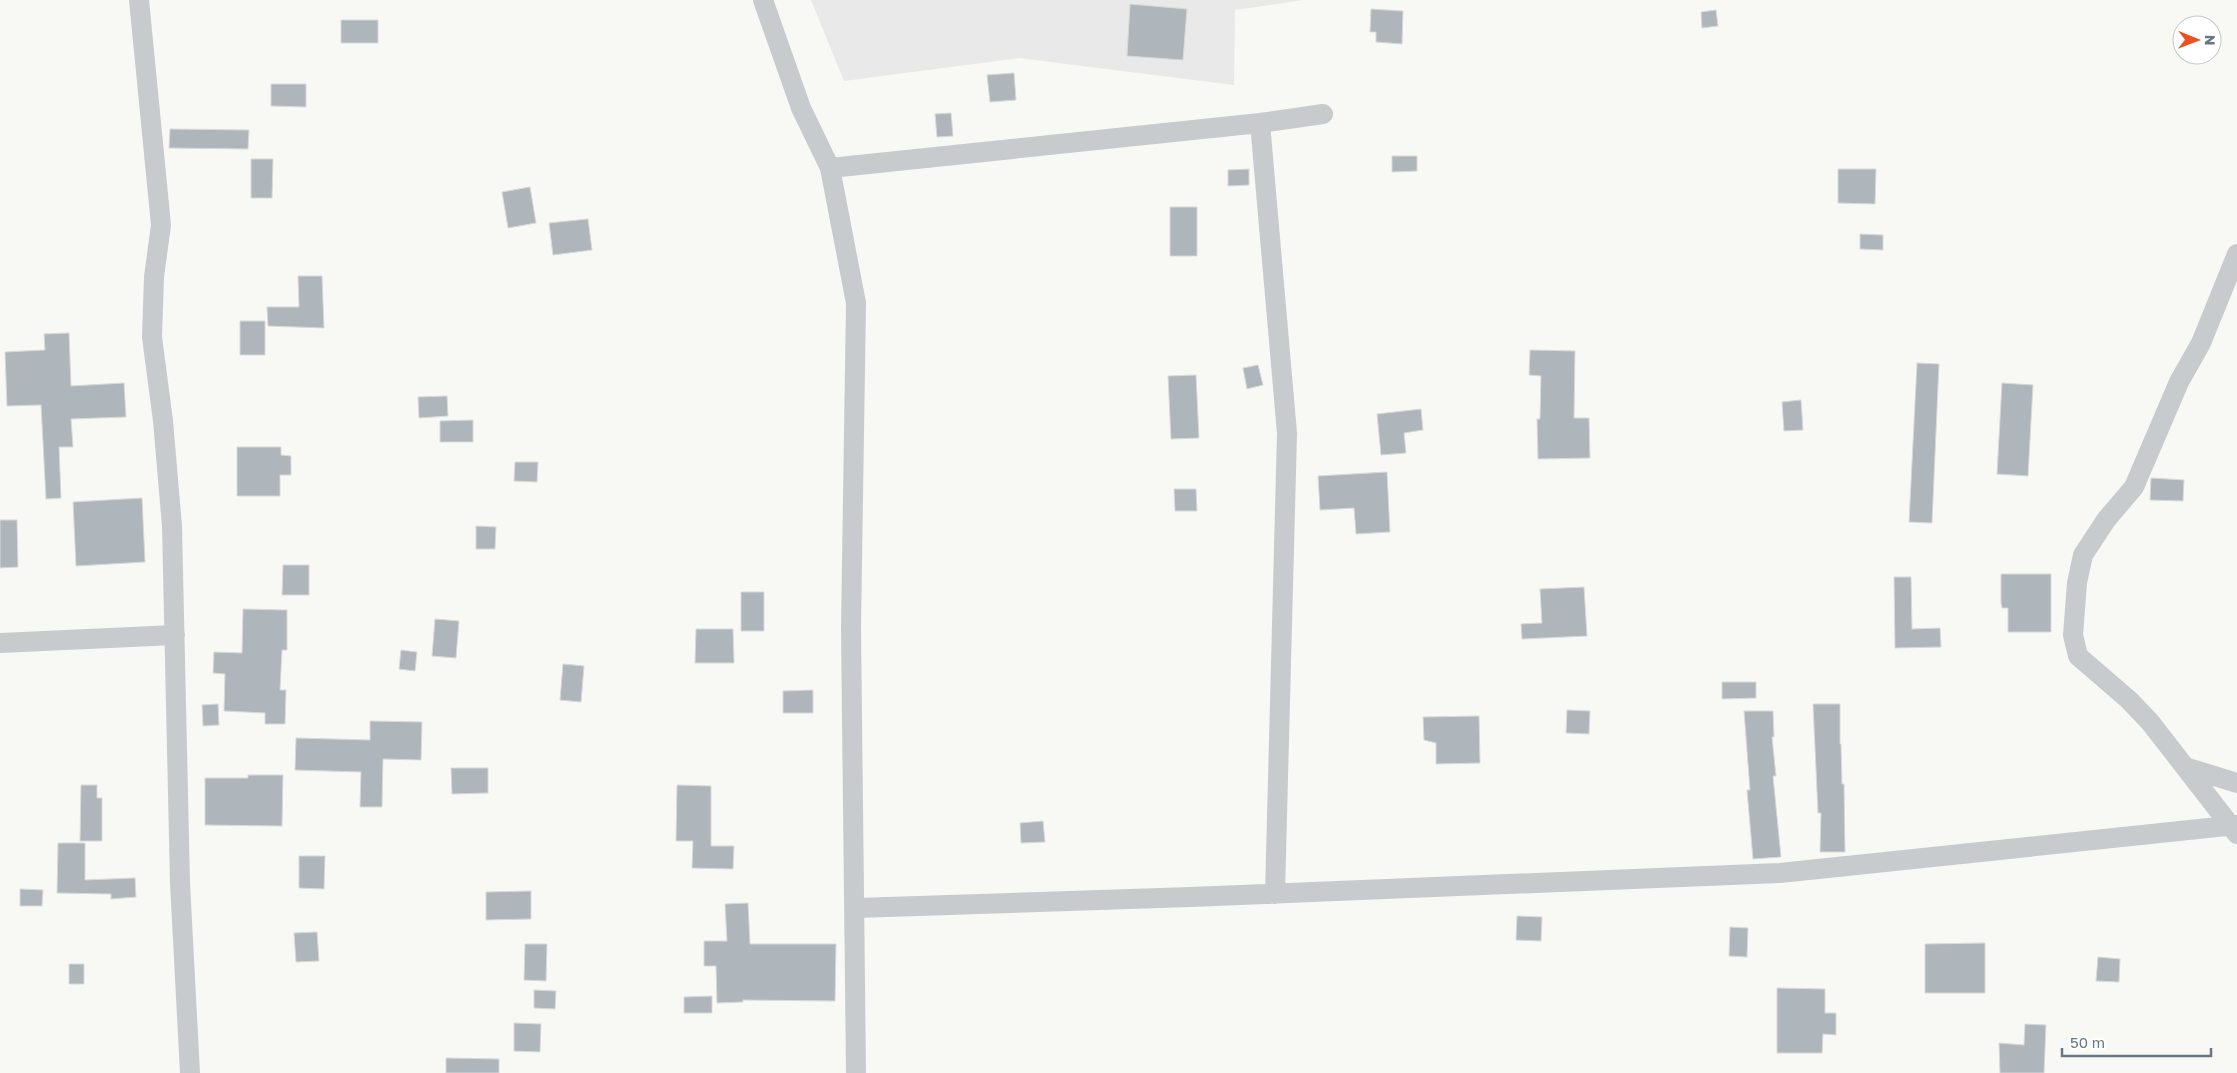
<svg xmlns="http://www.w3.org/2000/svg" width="2237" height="1073" viewBox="0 0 2237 1073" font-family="'Golos Text',sans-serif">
	<rect width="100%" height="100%" fill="#f8f8f5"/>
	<path fill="#e8e9e8" d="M811,0H1304L1235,10L1234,85L1019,58L844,81Z"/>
	<path fill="#aeb6bc" stroke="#d9d9d7" d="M1130,4L1187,9L1183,60L1127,56Z
		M1371,9L1403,11L1402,44L1376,42V32H1370Z
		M1716,10L1718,26L1702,28L1701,12Z
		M341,20H378V43H341Z
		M1014,73L1016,100L990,102L987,75Z
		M271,84H306V107L271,106Z
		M951,113L953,136L937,137L935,114Z
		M170,129L249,130L248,149L169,148Z
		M1392,156H1417V171L1392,172Z
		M251,159H273L272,198H251Z
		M1249,169V185L1228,186V170Z
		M1838,169H1876L1875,204L1838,203Z
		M530,187L536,223L508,228L502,192Z
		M1170,207H1197V256H1170Z
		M588,219L592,250L553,255L549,223Z
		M1860,234L1883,235V250L1860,249Z
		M298,276H322L324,328L268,326L267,307H299Z
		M240,321H265V355H240Z
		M69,333L71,386L124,383L126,417L71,419L73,447H59L61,498L46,499L41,405L7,406L5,352L45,350L44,334Z
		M1530,350L1575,351L1574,418H1589L1590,458L1538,459L1537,419H1540L1541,376L1529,375Z
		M1917,363L1939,364L1932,523L1909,522Z
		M1258,365L1263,385L1247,389L1243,368Z
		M1196,375L1199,438L1171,439L1168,376Z
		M2002,383L2033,385L2028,476L1997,474Z
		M447,396L448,416L419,418L418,397Z
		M1801,400L1803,430L1784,431L1782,402Z
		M1421,409L1423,430L1404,433L1406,453L1381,455L1377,414Z
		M473,420V442H440V421Z
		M237,447H281V455L291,456V475H280V496H237Z
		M515,462H538L537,482L514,481Z
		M1387,472L1390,532L1356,534L1354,508L1320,510L1318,476Z
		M2151,478L2184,480L2183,501L2150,500Z
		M1174,489H1196L1197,511H1175Z
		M142,498L145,562L76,566L73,502Z
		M0,520H17L18,567L0,568Z
		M476,526L496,527L495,549H476Z
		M283,565H309V595H282Z
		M2001,574H2051V632H2008V608H2002L2001,602Z
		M1894,577H1911L1912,629L1940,628L1941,647L1895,648Z
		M1584,587L1587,636L1522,639L1521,624L1542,623L1540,589Z
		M741,592H764V631H741Z
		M243,609L287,610V650H282L280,690H286L285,724H265V713L224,711L225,674L213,673L214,652L242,653Z
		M435,619L459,621L456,658L432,656Z
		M696,629H733L734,663H695Z
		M401,650L417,652L415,671L399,669Z
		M563,664L584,666L581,702L560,700Z
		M1722,682H1756V698L1722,699Z
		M813,690V713H783V691Z
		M218,704L219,725L203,726L202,705Z
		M1813,704H1840V744H1841L1842,784H1844L1845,852H1820L1821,813H1818Z
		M1567,710L1590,711L1589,734L1566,733Z
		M1744,711H1773L1774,737H1772L1776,776H1773L1781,857L1753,859L1747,790H1750Z
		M1479,716L1480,763L1436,764V743L1424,740L1423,717Z
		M370,721L422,722L421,760L383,759L382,807H360L361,772L295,770L296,738L370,740Z
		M451,768H488V793L452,794Z
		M248,775H283L282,826L205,825V778H248Z
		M81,785H97V798H102V841H80Z
		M677,785L711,786V846H734L733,869L692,868L693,841H676Z
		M1043,821L1045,842L1021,843L1020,823Z
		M58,843H85V880L135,878L136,897L111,899V894L57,893Z
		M299,856H325L324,889L299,888Z
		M20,889L43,890L42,906H20Z
		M531,891V919L486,920V892Z
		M748,903L750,944H836L835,1001L743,1000V1002L717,1003L716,966H704V941H727L725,904Z
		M1517,916L1542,917L1541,941L1516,940Z
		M1730,927L1748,928L1747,957L1729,956Z
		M317,932L319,961L296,962L294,933Z
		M1985,943V993H1925V944Z
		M525,944H547L546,981L524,980Z
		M2098,957L2120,959L2119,982L2096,981Z
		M69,964H84V984H69Z
		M1777,988L1825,989V1013H1836V1035L1823,1034L1822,1053H1777Z
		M534,990L556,991L555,1009L534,1008Z
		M712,996V1013H684V997Z
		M514,1023L541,1024L540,1052L514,1051Z
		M2025,1024L2046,1025L2044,1073H2000L1999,1043L2024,1045Z
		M446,1058L499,1059V1073H446Z"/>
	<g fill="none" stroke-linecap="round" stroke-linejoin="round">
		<path stroke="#c7cbce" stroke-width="20" d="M139,0L161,225L154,277L152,337L163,421L172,526L180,883L190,1073
			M763,0L801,108L830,168L856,303L851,628L856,1073
			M1260,123L1287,433L1275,894
			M830,168L1260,123L1323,114
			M2237,254L2201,343L2179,382L2134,487L2106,520L2083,555L2077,583L2073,635L2078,656L2129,700L2150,722L2237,834
			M0,643L175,635
			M2185,767L2237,783
			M856,908L1190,897L1780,873L2237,825"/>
	</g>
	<g transform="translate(2197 40) rotate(91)"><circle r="24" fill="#ffffff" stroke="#c1c9cf"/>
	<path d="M0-4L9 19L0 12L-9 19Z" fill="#ed511f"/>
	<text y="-8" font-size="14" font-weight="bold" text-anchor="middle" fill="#657887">N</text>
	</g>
	<path d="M2062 1048v8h149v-8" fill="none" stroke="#657887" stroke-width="2.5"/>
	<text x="2070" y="1048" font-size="15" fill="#657887" stroke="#ffffff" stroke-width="4" paint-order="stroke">50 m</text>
</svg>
